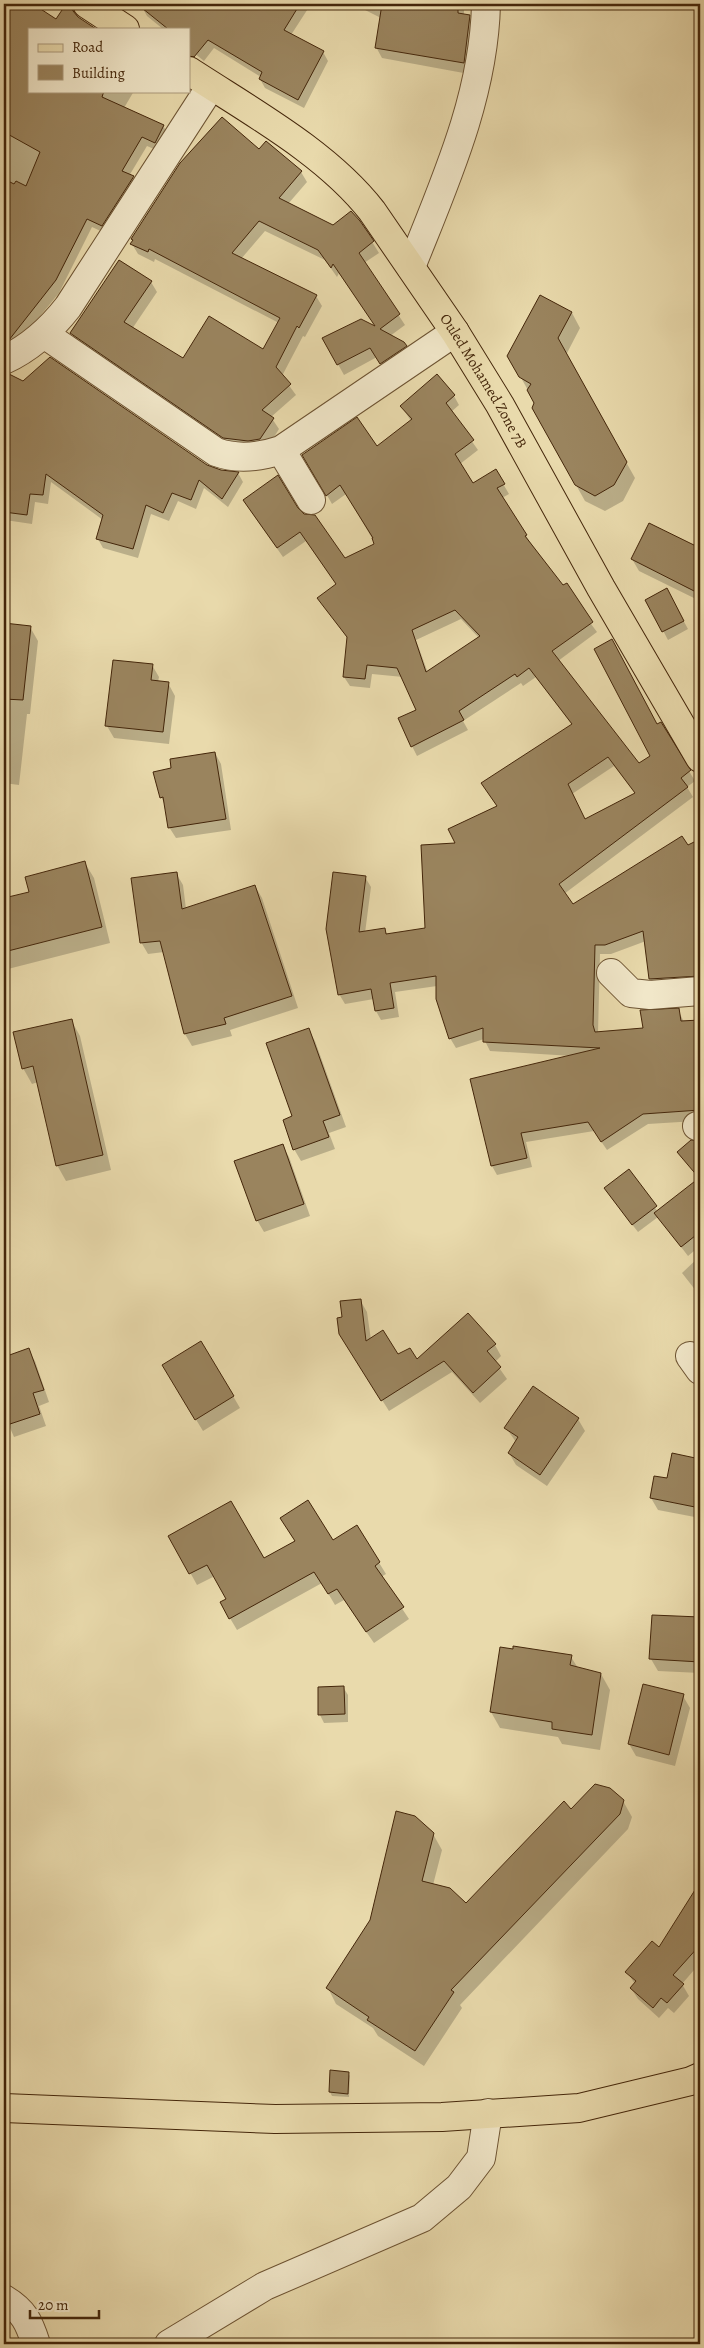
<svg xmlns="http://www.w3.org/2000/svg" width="704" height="2348" viewBox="0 0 704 2348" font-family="Alegreya,serif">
	<rect width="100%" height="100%" fill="#e9daac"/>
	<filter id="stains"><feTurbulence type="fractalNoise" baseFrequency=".004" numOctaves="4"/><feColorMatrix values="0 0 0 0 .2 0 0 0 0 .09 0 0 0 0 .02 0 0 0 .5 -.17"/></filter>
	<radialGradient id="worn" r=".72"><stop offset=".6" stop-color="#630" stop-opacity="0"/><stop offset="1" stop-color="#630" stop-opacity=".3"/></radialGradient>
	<path fill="#0003" fill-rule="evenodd" d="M8,4H31L56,21L67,4H72L77,12V18L29,29V91H134L124,108L163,126L169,135L161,152L147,146L129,176L133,177L138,186L107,234L92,227L59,293L13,349L4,342V11Z
		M144,4H311L291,35L323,52L328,61L304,108L265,88L260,79L261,77L214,48L204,61L189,49V29H163L147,16L142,7Z
		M353,4H464V15L469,16L475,27L469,74L382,58L376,47L381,18Z
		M554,4H567L564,9Z
		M259,151L301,172L307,182L288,204L333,226L359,221L379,253L364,263L405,325L390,336L403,343L412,357L387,374L377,357L344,375L324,339L377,329L339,273L337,277L325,260L265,231L241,259L316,296L322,306L305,337L303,336L282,376L296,395L271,417L279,429L266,450L230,448L77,343L71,333L151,282L157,292L132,329L184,360L263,351L279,323L155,259L154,262L138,254L132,244V239Z
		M572,313L580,328L566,355L635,478L623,501L605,511L585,501L533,408L535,403L509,356Z
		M4,375L207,466L221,471L238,473L243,482L228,507L204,488L196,509L178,501L169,521L151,514L138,558L103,548L98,539L103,520L51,482L48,504L35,502L32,524L5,520Z
		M454,396L459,405L451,412L478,450L460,464L473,484L495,470L509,494L502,498L532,545L597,632L558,661L639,765L652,757L657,726L660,723L695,781L687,787L693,797L564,894L572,906L700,840V985L656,988L650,979L646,941L611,954H600L598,1033L644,1029L678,1010L684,1022L700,1021V1108H696V1121L648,1124L607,1150L594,1131L526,1142L532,1167L497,1175L492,1166L572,1056L490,1051L484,1039L456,1048L450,1038L437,986L395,992L399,1017L381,1020L376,1011L374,999L345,1004L339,994L365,877L371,887L365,933L384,929L388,935L426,929L457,844L498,807L572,725L536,677L523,686L521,683L463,721L468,730L417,756L412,746L417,710L403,677L372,674L370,688L350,686L344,677L348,639L319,598L336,584L306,541L283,557L250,510L297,509L345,560L376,545L346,494L332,504L304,455L377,447L411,421L401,406ZM461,619L479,638L428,673L416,640ZM614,766L636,794L585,821L572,794Z
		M650,525L700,550V601L639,571L632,559Z
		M671,598L688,629L668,640L647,600Z
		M4,624L30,627L38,641L30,714H27L19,785L4,783Z
		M152,665L159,677L158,682L168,683L175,696L169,744L114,738L107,726Z
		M215,753L221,764L231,830L176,838L169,827L166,806L161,797L172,769Z
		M85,863L94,878L110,943L4,970V899L30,893Z
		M176,873L183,885L186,909L255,886L262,898L298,1008L230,1030L232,1036L192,1046L185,1034L164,952L148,954L141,942Z
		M71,1020L80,1036L111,1170L66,1181L57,1165L38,1082L32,1084L23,1068Z
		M308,1029L315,1041L346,1127L329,1133L335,1149L301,1161L294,1149V1117Z
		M282,1145L289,1157L310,1216L264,1232L257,1220Z
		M700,1154V1246L688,1256L658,1217L638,1232L610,1196L628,1171L658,1212L699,1179L688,1163Z
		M700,1256V1296L682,1273Z
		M360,1300L367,1312L371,1340L398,1356L417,1361L495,1345L501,1356L495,1362L507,1379L480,1403L452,1372L389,1411L348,1346L343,1318Z
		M28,1350L35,1361L49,1402L39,1406L46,1426L14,1437L4,1414V1358Z
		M170,1377L233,1396L240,1408L203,1431Z
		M578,1419L585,1431L547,1486L516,1465L509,1453L516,1442L506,1428Z
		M673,1455L700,1460V1518L658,1510L651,1498L668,1480Z
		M357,1527L386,1574L381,1577L409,1619L374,1643L344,1600L335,1605L322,1583L237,1630L221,1603L228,1599L215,1576L197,1585L170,1536L264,1560L333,1541Z
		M653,1616L700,1619V1673L658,1671L651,1659Z
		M571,1657L578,1668L601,1674L610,1690L600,1750L562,1744L558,1737L500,1728L491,1712Z
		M343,1687L348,1695V1722L324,1723L320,1715Z
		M683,1696L690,1708L675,1766L636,1756L629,1744Z
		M623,1801L632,1817L628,1829L460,2005L462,2008L424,2066L378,2036L373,2028L336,2004L328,1988L433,1834L442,1850L433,1885L467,1905L572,1811Z
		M700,1884V1963L682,1984L689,1996L674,2013L668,2008L659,2018L638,1999L631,1988L635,1984L627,1972L659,1949Z
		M331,2072L348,2073L350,2076L349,2097L332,2096L330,2092Z"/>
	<path fill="#9a845e" stroke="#44260a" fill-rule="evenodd" d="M4,4H33L56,19L66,4H71L73,11L78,17L96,29H29V91H104L102,97L164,125L155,143L142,137L122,171L134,176L102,226L87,219L56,280L9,340L4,343V179L14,184L16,181L26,186L40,152L4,132Z
		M137,4H300L284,30L324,51L298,100L259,79L262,72L208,40L194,57L189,56V29H168Z
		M382,4H458V13L470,15L464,63L375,48Z
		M222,117L259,149L266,141L302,171L279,198L333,225L351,211L360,221L374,241L359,253L400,314L380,329L404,342L407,346L380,364L370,348L337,365L322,338L361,319L375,326L333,264L331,268L318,250L259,221L232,253L317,295L299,328L297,326L276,367L291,384L262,410L274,418L260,439L248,441L223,438L70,333L119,260L152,281L124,322L183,358L209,316L263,349L280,318L149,249L148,252L130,244L133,240L131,239L180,163Z
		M540,295L572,312L558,338L627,462L614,485L595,496L575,485L532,408L534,403L527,390L531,384L519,377L507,356Z
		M50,357L207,465L221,470L239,472L222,499L199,480L191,500L172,493L163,513L146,505L133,549L96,539L103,515L46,474L43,495L30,494L27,515L4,512V421L8,395L4,393V376L9,374L23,381Z
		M437,374L455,395L446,403L474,440L455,454L473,483L496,469L505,484L497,488L527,535L525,536L563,585L567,583L593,622L552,651L639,763L650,756L594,649L612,639L657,724L661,722L691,770L681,778L688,787L559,884L573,904L682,836L688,845L700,839V976L649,979L643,931L605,945H595L593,1025L595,1032L643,1028L640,1010L679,1008L681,1021L700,1020V1110L643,1114L601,1142L588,1122L521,1133L527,1158L491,1166L470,1079L600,1048L483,1042V1028L449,1039L436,999V976L390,983L394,1008L375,1011L371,989L338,995L326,929L333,872L366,876L359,932L385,928L386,934L425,928L421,845L455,843L448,829L497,806L481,783L572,724L529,668L517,677L515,674L459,711L464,720L411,747L398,718L416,710L397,668L367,665L365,679L343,677L347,637L317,598L336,584L300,532L277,548L243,500L278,475L298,508L304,514L315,515L345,558L374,544L372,538H373L340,485L326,496L302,455L357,417L377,446L412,419L400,406ZM455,610L480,636L426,672L412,630ZM608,757L635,793L585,819L568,784Z
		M649,523L700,548V594L631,559Z
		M667,588L684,621L662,632L645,600Z
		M4,623L31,626L23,700L4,699Z
		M113,660L153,664L151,680L169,682L163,732L105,726Z
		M215,752L226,819L168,828L163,797L160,798L153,772L171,768L170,759Z
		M85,861L102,927L4,952V898L29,892L25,877Z
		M177,872L182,909L255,885L292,996L224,1018L226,1024L184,1034L160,941L140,943L131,878Z
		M72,1019L103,1155L56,1166L33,1066L22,1069L13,1032Z
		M309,1028L340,1115L323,1121L329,1137L293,1150L283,1120L292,1116L266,1043Z
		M691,1140L700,1141V1232L681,1247L654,1213L699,1178L677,1152Z
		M283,1144L304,1204L256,1221L234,1161Z
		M629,1169L657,1206L632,1225L604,1188Z
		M361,1299L366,1341L383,1330L398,1354L410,1348L417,1359L468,1313L496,1344L487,1351L501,1367L473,1393L444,1361L381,1401L339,1334L337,1318L342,1317L340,1301Z
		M201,1341L234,1396L195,1420L162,1365Z
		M29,1348L44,1390L33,1393L40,1414L4,1426V1357Z
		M533,1386L579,1418L540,1475L508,1453L518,1437L504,1428Z
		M672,1453L700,1459V1508L650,1498L654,1476L667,1478Z
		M308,1500L333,1540L357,1525L380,1562L375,1566L404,1607L366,1632L337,1589L328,1594L314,1572L229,1619L220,1602L226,1599L207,1565L189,1574L168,1536L231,1501L264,1558L295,1541L280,1518Z
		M652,1615L700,1617V1662L649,1659Z
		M513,1646L572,1655L570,1665L601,1673L592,1735L552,1729V1722L490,1712L500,1647L513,1649Z
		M643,1684L684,1694L669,1755L628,1744Z
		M344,1686L345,1714L318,1715V1687Z
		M595,1784L610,1788L624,1800L620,1814L451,1990L454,1992L415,2051L367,2020L369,2017L326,1988L370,1920L396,1811L415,1816L434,1833L422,1881L450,1888L466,1903L564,1801L571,1809Z
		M700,1882V1945L673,1975L684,1984L667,2003L661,1998L653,2008L630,1988L636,1981L625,1972L652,1941L659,1947Z
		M330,2070L349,2072L348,2094L329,2092Z"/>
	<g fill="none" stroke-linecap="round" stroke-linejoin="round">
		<g stroke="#6d5332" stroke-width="30">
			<path id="minor" d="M411,267C445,182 484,96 486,4
				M44,334L216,452C238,460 260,457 281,450
				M4,360C30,348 50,330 68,307L211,86
				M311,500L281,450L455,332
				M611,973L631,993L650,995L700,991
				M697,1126L700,1125
				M690,1356L700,1370
				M4,2299C24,2311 29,2322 36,2344
				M169,2344L265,2286L422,2218L459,2187L481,2158L488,2113"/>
		</g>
		<g stroke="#44260a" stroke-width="30">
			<g id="major">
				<path d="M87,4L125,29"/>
				<path id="s1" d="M189,71C250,111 327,153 372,211L455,332L500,405L601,588L700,758"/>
				<path d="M4,2108L275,2119L442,2117L579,2108L691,2081L700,2077"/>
			</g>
		</g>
		<use href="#minor" stroke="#f1e7c9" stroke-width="28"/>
		<use href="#major" stroke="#e9daac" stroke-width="28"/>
	</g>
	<g text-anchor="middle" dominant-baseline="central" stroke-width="4.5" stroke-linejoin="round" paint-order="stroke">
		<g font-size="15" fill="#44260a" stroke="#f1e7c9">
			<text stroke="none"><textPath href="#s1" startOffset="435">Ouled Mohamed Zone 7B</textPath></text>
		</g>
	</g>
	<rect width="704" height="2348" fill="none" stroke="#e9daac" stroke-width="20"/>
	<rect x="5" y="5" width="694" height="2338" fill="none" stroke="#44260a" stroke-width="2.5"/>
	<rect x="10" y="10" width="684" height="2328" fill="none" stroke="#44260a"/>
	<rect x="28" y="28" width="162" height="65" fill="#f1e7c9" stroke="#ac9a7d"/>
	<rect x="38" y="44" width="25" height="8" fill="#e9daac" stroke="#ac9a7d"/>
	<text x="72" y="52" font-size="15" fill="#44260a">Road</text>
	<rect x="38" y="65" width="25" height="15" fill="#9a845e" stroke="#ac9a7d"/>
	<text x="72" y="78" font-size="15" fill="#44260a">Building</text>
	<path d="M30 2310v8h69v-8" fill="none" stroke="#44260a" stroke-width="2.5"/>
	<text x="38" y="2310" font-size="15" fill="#44260a" stroke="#f1e7c9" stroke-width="4" paint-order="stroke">20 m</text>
	<rect width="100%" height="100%" filter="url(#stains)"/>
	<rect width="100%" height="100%" fill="url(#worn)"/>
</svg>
